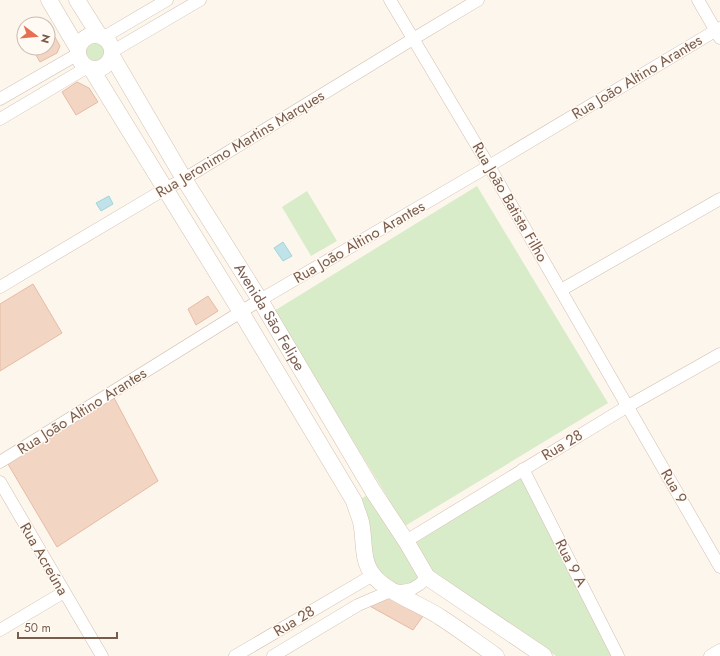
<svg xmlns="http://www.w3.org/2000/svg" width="720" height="656" viewBox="0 0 720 656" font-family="Jost,sans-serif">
	<rect width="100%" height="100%" fill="#fdf6ec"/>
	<path fill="#d8ecc9" d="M83 53a12 12 0 1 1 24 0a12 12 0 1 1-24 0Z
		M477,186L608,403L405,526L274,311Z
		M307,191L337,241L311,256L282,207Z
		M521,477L614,656H556L433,572L415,543Z
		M373,492L426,576L402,590L373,574L355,502Z"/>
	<path fill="#bfe3e8" stroke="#a5d3da" d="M109,196L113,204L101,211L96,203Z
		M283,242L292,256L283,261L274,248Z"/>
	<path fill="#f3d5c3" stroke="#e6bba3" d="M48,25L60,46L57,53L40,62L32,48H48Z
		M77,82L89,88L98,102L76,115L62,92Z
		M33,284L62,333L0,371V304Z
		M208,296L218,311L196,325L188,309Z
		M112,394L158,481L57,547L5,459Z
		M386,596L423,616L413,630L366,604Z"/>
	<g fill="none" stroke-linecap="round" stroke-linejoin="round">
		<g stroke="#d1beb0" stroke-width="13">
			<path id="street" d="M390,0L489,166L720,567
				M698,0L720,38
				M104,37L167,0
				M113,51L200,0
				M0,99L78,54
				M0,119L86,68
				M0,287L165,189L184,179L413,39L478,0
				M561,290L720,199
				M0,462L260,300L489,166L720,28
				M523,469L618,656
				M0,482L102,656
				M406,541L628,406L720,354
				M0,630L64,592
				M235,656L373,575
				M273,656L358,605L393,590L402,591L412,589L420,584L427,577
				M710,656L720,650"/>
		</g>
		<g stroke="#d6c0b0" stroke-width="17">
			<g id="secondary">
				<path d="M49,0L78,49"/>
				<path d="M77,0L99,35"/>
				<circle cx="95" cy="52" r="17"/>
				<path id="s1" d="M112,56L184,179L260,300L373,491L406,541L427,577L544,656"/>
				<path d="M92,70L241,312L354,501C356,508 359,515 361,522C365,539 361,560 373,575C386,592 422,605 440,617C459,629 477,643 496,656"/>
			</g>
		</g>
		<use href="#street" stroke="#fff" stroke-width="12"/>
		<use href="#secondary" stroke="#fff" stroke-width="16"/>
	</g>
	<g text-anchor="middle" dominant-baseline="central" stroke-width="3" stroke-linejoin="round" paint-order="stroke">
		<g font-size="15" fill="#7a5c4d" stroke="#fffaf3">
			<text transform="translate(637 77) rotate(-31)">Rua João Altino Arantes</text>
			<text transform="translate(240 144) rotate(-31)">Rua Jeronimo Martins Marques</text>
			<text transform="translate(510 202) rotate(60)">Rua João Batista Filho</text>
			<text transform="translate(359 242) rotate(-30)">Rua João Altino Arantes</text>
			<text stroke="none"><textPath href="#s1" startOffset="305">Avenida São Felipe</textPath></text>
			<text transform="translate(82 411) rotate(-32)">Rua João Altino Arantes</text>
			<text transform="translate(562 445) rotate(-31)">Rua 28</text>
			<text transform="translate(674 486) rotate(60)">Rua 9</text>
			<text transform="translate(44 559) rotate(60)">Rua Acreúna</text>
			<text transform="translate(571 563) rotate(63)">Rua 9 A</text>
			<text transform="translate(294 621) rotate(-31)">Rua 28</text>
		</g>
	</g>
	<g transform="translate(36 36) rotate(106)"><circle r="19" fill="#fffaf3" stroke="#cabbb1"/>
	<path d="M0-3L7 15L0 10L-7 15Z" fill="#e76f51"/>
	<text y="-6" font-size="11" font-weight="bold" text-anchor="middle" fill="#7a5c4d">N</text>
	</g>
	<path d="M18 632v6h99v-6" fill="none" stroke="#7a5c4d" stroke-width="2"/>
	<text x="24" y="632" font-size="12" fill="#7a5c4d" stroke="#fffaf3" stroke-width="3" paint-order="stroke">50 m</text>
</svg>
